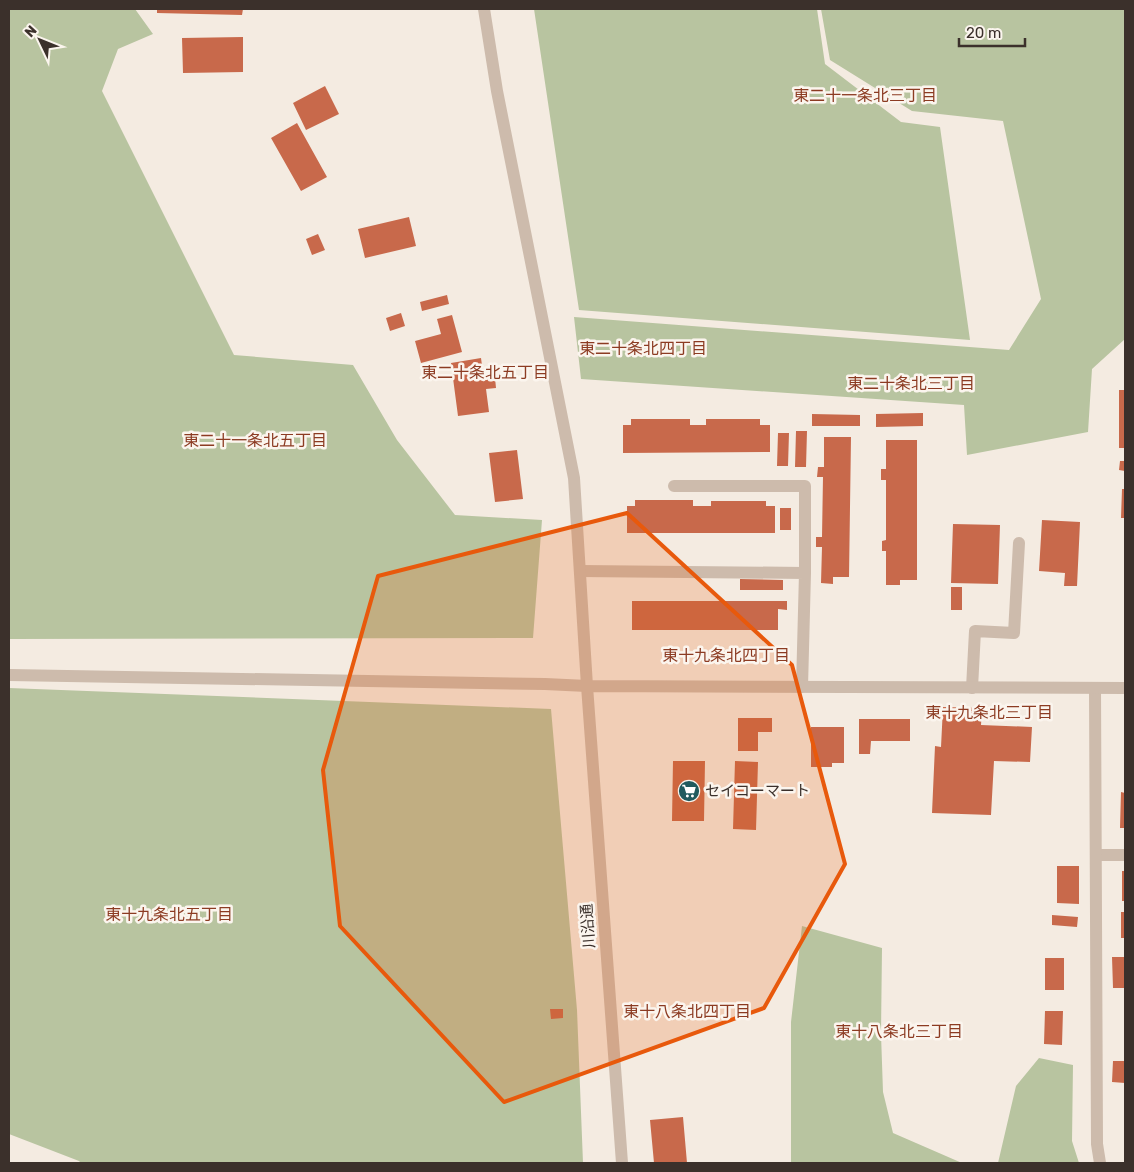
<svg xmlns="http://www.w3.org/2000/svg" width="1134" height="1172" viewBox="0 0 1134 1172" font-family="Rubik,'Noto Sans JP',sans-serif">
	<rect width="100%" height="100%" fill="#f4ebe1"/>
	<path fill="#b8c4a0" d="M9,9H135L153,34L118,49L102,91L234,355L353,365L397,440L455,515L542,520L533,638L9,639Z
		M534,9H817L825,64L901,122L940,127L970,340L579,310Z
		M821,9H1125V339L1092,369L1088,432L967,455L964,405L581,379L574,317L1009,350L1041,299L1003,121L912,111L830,60Z
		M9,688L551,709L577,1010L583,1163H81L79,1161L9,1134Z
		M802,926L882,948L881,1034L883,1092L893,1133L962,1163H791V1022Z
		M1039,1058L1073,1065L1072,1141L1079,1163H998L1016,1086Z"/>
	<path fill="#c8694b" d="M157,9H243L242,15L157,13Z
		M243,37V72L183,73L182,38Z
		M325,86L339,114L306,130L293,103Z
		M297,123L327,177L301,191L271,138Z
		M409,217L416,246L365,258L358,229Z
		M318,234L325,250L312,255L306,239Z
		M447,295L449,304L422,311L420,302Z
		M401,313L405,326L390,331L386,318Z
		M452,315L462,352L421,363L415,341L441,334L437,319Z
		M481,358L484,380L495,378L496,388L486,389L489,412L458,416L451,363Z
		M1119,390H1125V448H1119Z
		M923,413V426L876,427V414Z
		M812,414L860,415V426H812Z
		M631,419H690V425H706V419H760V425H770V452L623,453V425H631Z
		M796,431H807L806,467H795Z
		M778,433H789L788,466H777Z
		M824,437H851L849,577H833V584L821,583L822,547H816V537H822L823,477H817L818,467H824Z
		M886,440H917V580H900V585H886V551H882V541L886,540V480H881V469H886Z
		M517,450L523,499L495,502L489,453Z
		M1120,461H1125V471L1119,470Z
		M1122,489H1125V518H1121Z
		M635,500H693V506H711V501H766V506H775V533H627V506H635Z
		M780,508H791V530H780Z
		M1042,520L1080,522L1077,586H1064L1065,573L1039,571Z
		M953,524L1000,525L998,584L951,583Z
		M740,579L783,580V590H740Z
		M951,587H962V610H951Z
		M632,601H787V610L778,609V630H632Z
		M943,707L982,708L981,725L1032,727L1030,762L994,761L991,815L932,813L935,746L941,747Z
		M738,718H772V732H758V751H738Z
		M859,719H910V741H871L870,754H859Z
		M811,727H844V763H832V767H811Z
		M673,761H705L704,821H672Z
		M735,761L758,762L756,830L733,829Z
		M1121,792L1125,793V828H1120Z
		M1057,866H1079V904L1057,903Z
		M1122,871H1125V901H1122Z
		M1121,912H1125V938H1121Z
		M1052,915L1078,917L1077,927L1052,925Z
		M1112,957H1125V988H1113Z
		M1045,958H1064V990H1045Z
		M550,1009H563V1018L551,1019Z
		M1045,1011H1063L1062,1045L1044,1044Z
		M1113,1061H1125V1083L1112,1082Z
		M683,1117L687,1163H654L650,1120Z"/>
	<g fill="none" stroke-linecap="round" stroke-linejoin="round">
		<path stroke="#cdbbac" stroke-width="12" d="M674,486H805V573
			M580,571L805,573L802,687
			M972,688L975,631L1014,633L1019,543
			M1096,855H1125"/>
		<path stroke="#cdbbac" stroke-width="12" d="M1095,688L1097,1144L1100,1163"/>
		<path stroke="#cdbbac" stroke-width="12" d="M484,9L497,91L574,478L587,686L622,1163
			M9,675L545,684L587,686L1125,688"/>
	</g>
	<path fill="#e8590c" fill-opacity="0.2" stroke="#e8590c" stroke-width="4" stroke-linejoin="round" d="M627,513L792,665L845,864L764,1008L504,1102L340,926L323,770L378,576Z"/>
	<defs>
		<g id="supermarket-disc" transform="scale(1.125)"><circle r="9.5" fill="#1f5a5e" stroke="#fbf5ee"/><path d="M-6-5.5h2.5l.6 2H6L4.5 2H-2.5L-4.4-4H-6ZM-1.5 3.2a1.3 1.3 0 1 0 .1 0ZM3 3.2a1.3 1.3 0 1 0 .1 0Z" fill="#fff"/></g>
	</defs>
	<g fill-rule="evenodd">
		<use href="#supermarket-disc" x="689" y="791"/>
	</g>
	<g text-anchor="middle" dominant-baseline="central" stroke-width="5" stroke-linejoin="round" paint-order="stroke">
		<g font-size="15" fill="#3b302b" stroke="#fbf5ee" text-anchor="start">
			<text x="705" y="791">セイコーマート</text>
		</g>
		<g font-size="15" fill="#3b302b" stroke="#fbf5ee">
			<text transform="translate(588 926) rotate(-94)">川沿通</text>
		</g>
		<g font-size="16" fill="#8c3b22" stroke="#fbf5ee">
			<text x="865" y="95">東二十一条北三丁目</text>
			<text x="643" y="348">東二十条北四丁目</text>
			<text x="485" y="372">東二十条北五丁目</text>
			<text x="911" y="383">東二十条北三丁目</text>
			<text x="255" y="440">東二十一条北五丁目</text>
			<text x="726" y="655">東十九条北四丁目</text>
			<text x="989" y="712">東十九条北三丁目</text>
			<text x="169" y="914">東十九条北五丁目</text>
			<text x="687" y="1011">東十八条北四丁目</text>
			<text x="899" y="1031">東十八条北三丁目</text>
		</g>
	</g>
	<rect width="1134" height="1172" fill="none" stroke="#3b302b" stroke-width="20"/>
	<g transform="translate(40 40) rotate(313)" stroke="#fbf5ee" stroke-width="4" paint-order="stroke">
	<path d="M0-4L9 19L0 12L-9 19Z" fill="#3b302b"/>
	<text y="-8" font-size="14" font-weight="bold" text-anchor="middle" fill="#3b302b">N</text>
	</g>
	<path d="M959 38v8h66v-8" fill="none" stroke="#3b302b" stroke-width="2.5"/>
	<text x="966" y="38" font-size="15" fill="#3b302b" stroke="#fbf5ee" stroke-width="4" paint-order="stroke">20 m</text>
</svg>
